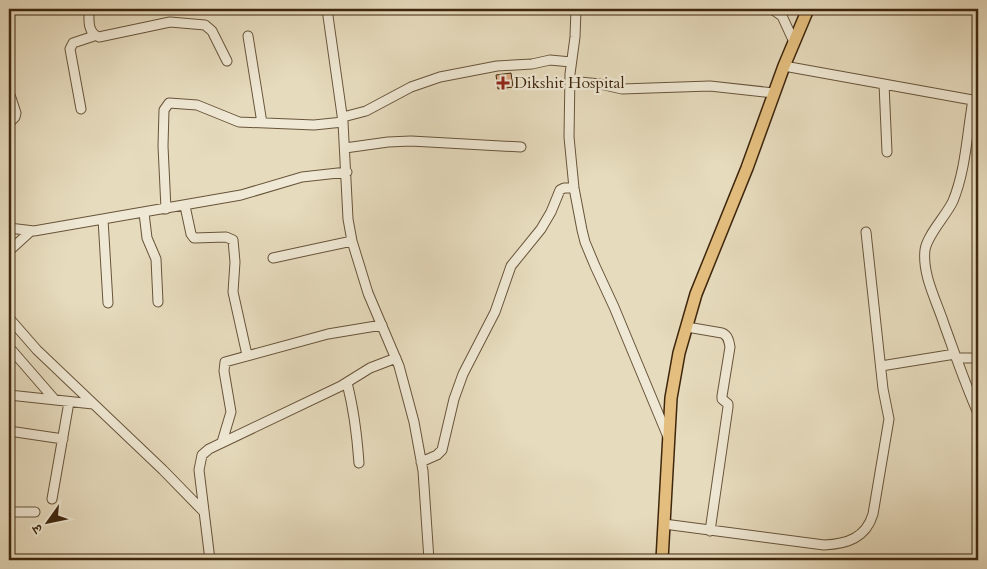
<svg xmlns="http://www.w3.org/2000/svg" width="987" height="569" viewBox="0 0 987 569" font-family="Cardo,'Noto Serif Devanagari',serif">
	<rect width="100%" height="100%" fill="#e6dbbd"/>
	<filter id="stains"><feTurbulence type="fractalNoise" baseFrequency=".004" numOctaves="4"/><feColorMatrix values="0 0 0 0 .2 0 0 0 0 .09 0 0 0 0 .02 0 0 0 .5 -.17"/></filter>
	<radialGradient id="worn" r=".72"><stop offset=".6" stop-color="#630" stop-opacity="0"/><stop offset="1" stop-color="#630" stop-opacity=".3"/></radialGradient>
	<path fill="#ddab84" stroke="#3e270e" d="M511,73L513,87L498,89L496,75Z"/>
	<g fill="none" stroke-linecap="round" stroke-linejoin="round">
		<g stroke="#68543a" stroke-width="11">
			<path id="minor" d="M89,9C89,19 87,33 99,37L170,22L205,25L212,31L227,61
				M327,9L343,122L348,219L352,241L368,293L399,366L414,422L423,471L429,560
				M576,9L575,37L570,74L569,137L574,188L582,230L585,242L595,266L614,307L668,437
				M772,9L782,16L794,42
				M248,36L262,123
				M784,66L978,101
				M570,81L600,84L622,89L710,86L774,93
				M884,84L887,152
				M9,92L16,113L15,117L9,123
				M973,100C967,133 966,169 953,201C946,216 927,235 925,250C922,275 937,302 944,324C955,354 965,384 978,413
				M81,109L70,49L73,43L94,36
				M343,117L366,111L411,87L440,77L497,66L532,64L550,60L571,62
				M345,148L388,142L411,141L521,147
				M185,206L191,234L194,238L226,237L233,240L235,262L233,292L247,355
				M166,209L163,146L164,110L169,103L197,105L239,122L314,125L343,122
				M144,213L147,238L156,259L158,302
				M103,219L108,303
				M9,228L34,231L241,195L302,177L347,172
				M9,251L31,231
				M273,258L352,241
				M9,318L37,350L163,470L203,511
				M687,327L722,333C728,335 729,341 730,347L722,396V399L728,404V407L710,531
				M9,347L55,400
				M957,358H978
				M881,366L955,354
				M347,383C354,410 357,435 359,463
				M9,395L93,404
				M9,431L63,439
				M222,442L231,412L224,371L225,362L328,334L382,325
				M421,462L437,455L442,450L454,399L463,374L495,312L511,266L541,229L551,212L560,190L564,188H574
				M52,499L69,402
				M9,512H35
				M664,524L824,545C847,544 866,538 873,514L889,419L883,389L866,232
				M210,560L199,470L202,455L209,449L341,386L370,368L396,358"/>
		</g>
		<g stroke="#3e270e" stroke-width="14">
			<path id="major" d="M662,560L671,398L679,353L696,294L747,168L784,66L808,9"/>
		</g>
		<use href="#minor" stroke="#efe8d4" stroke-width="9"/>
		<use href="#major" stroke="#e3be7e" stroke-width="11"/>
	</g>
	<path fill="#8f2418" stroke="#efe8d4" stroke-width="2" d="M500.5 75.5h5v5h5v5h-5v5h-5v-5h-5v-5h5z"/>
	<g text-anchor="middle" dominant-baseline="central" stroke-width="4.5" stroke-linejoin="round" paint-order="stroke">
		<g font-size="16" fill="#3e270e" stroke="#efe8d4" text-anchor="start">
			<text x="514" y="83">Dikshit Hospital</text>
		</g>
	</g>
	<rect width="987" height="569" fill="none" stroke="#e6dbbd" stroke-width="30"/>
	<rect x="10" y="10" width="967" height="549" fill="none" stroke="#3e270e" stroke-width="2.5"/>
	<rect x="15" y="15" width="957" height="539" fill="none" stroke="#3e270e"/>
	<g transform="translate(48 522) rotate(237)" stroke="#efe8d4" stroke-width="4" paint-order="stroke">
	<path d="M0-4L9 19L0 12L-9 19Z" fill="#3e270e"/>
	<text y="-8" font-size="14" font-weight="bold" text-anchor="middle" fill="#3e270e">उ</text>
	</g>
	<rect width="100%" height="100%" filter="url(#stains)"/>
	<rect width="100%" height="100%" fill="url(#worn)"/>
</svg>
